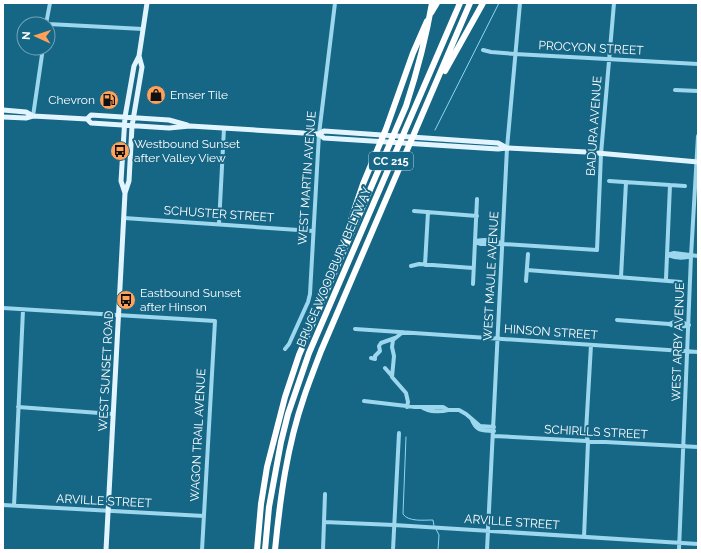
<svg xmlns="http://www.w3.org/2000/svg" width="701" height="553" viewBox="0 0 701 553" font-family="Raleway,sans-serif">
	<rect width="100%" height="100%" fill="#166686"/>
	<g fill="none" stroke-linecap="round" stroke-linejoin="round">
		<path stroke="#8ed7f0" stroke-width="1" d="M435,130L499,3
			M406,437L403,514C408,522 424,520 433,520L434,526
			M436,529L439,535L438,550"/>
		<path stroke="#9cd7ee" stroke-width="4" d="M46,24L50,3
			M48,24L143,29
			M483,50L491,52L515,54L698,64
			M675,90L698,91
			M33,116L43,48
			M609,181L685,186
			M414,211L477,216
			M124,218L313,231
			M219,224L224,128
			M476,241C485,239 494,240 503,244
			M475,242L481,244H503L597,250L601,154L614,3
			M667,255L674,253L698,256
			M667,255C675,258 683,259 691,256
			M425,265L428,212
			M411,266L419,264L473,268
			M527,270L681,282
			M621,277L626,182
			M666,279L670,185
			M526,281L528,254
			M473,284L477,199
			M3,308L215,321L202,550
			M617,320L669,324C674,327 683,327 689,325
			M669,324C675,321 683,322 689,325
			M355,329L698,352
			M403,332L393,340L392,347L394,356L392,377L406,393L408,402L407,407
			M285,349L289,344L308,302L310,294L319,134L335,3
			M371,358L375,359V356L380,351L379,346L381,343L395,338
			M385,368L392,376
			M364,401L415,407H443L448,410H459L466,414L480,426L494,427
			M18,407L113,414
			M423,408C430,412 441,412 448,410
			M472,420C477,432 482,430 494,431
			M494,436L698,447
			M3,505L204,516
			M14,506L23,310
			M324,522L394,525L698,544
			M584,537L588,442L586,432L591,345
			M323,550L325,494
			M393,550L399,433
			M487,550L507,148L520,3
			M679,550L691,256L698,136"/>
		<path stroke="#e2f5ff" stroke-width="5" d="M3,110L26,112L33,116
			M3,117L26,118L33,116L87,119L91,115L169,120L187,125
			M87,119L91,123L169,128L190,126L319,134L324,138L498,149L507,148L586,152L698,162
			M319,134L324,131L498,143L507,148
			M125,193L121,181L125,117L134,66L139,56
			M106,550L125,193L129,181L132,126L142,67L139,56L147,3"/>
		<path stroke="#fff" stroke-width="6" d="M431,13L437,3
			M445,71L483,3
			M342,246L363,184L386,129L413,53L427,21
			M257,550L261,504L267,467L285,397L299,355L406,106C417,72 426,38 432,3
			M265,550L269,507L281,442L288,414L309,353L460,3
			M275,550C280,499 287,446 304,397C309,382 315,367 321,351L470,3"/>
	</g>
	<defs>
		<g id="shop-disc" transform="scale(1)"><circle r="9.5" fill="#ffa158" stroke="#166686"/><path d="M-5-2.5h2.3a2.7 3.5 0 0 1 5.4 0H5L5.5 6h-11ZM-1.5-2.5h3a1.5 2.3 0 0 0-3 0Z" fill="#111"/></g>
		<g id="fuel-disc" transform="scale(1)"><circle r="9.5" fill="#ffa158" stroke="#166686"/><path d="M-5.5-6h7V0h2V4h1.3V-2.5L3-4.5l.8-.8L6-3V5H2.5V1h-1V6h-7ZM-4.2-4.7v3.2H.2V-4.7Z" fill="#111"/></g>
		<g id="bus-disc" transform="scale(1)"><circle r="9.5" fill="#ffa158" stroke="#166686"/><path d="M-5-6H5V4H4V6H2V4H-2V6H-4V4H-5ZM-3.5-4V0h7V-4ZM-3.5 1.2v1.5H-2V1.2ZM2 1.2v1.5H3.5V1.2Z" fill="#111"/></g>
	</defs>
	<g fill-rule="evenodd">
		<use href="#shop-disc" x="156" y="95"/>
		<use href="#fuel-disc" x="109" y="100"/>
		<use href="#bus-disc" x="120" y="151"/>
		<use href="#bus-disc" x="126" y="300"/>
	</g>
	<g text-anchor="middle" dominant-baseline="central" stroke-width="4" stroke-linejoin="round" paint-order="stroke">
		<rect fill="#166686" stroke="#b9d1db" stroke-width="1" x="369" y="152" width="44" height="18" rx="3"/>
		<g font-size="11" font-weight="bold" fill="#fff">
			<text x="391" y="161">CC 215</text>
		</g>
		<g font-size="12" fill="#fff" stroke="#166686">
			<text transform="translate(591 48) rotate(3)">PROCYON STREET</text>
			<text transform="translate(594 126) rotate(-86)">BADURA AVENUE</text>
			<text transform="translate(307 178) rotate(-86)">WEST MARTIN AVENUE</text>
			<text transform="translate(219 214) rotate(4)">SCHUSTER STREET</text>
			<text transform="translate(334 267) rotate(-67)">BRUCE WOODBURY BELTWAY</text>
			<text transform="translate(491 276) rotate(-87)">WEST MAULE AVENUE</text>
			<text transform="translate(551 332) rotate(4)">HINSON STREET</text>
			<text transform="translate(678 342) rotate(-88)">WEST ARBY AVENUE</text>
			<text transform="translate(106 371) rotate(-87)">WEST SUNSET ROAD</text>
			<text transform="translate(596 432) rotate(3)">SCHIRLLS STREET</text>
			<text transform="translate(198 435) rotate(-87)">WAGON TRAIL AVENUE</text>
			<text transform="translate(104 501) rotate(3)">ARVILLE STREET</text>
			<text transform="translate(512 522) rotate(4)">ARVILLE STREET</text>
		</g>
		<g font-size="12" fill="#fff" stroke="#166686" text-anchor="start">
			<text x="170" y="95">Emser Tile</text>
			<text x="95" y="100" text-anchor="end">Chevron</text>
			<text x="134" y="144">Westbound Sunset<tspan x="134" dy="14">after Valley View</tspan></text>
			<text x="140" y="293">Eastbound Sunset<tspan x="140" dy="14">after Hinson</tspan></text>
		</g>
	</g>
	<rect width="701" height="553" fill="none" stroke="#ffffff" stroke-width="8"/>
	<g transform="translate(36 36) rotate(273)"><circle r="19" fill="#166686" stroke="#73a3b6"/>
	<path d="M0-3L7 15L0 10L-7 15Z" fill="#ffa158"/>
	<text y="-6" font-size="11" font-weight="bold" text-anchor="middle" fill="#ffffff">N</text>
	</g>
</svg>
